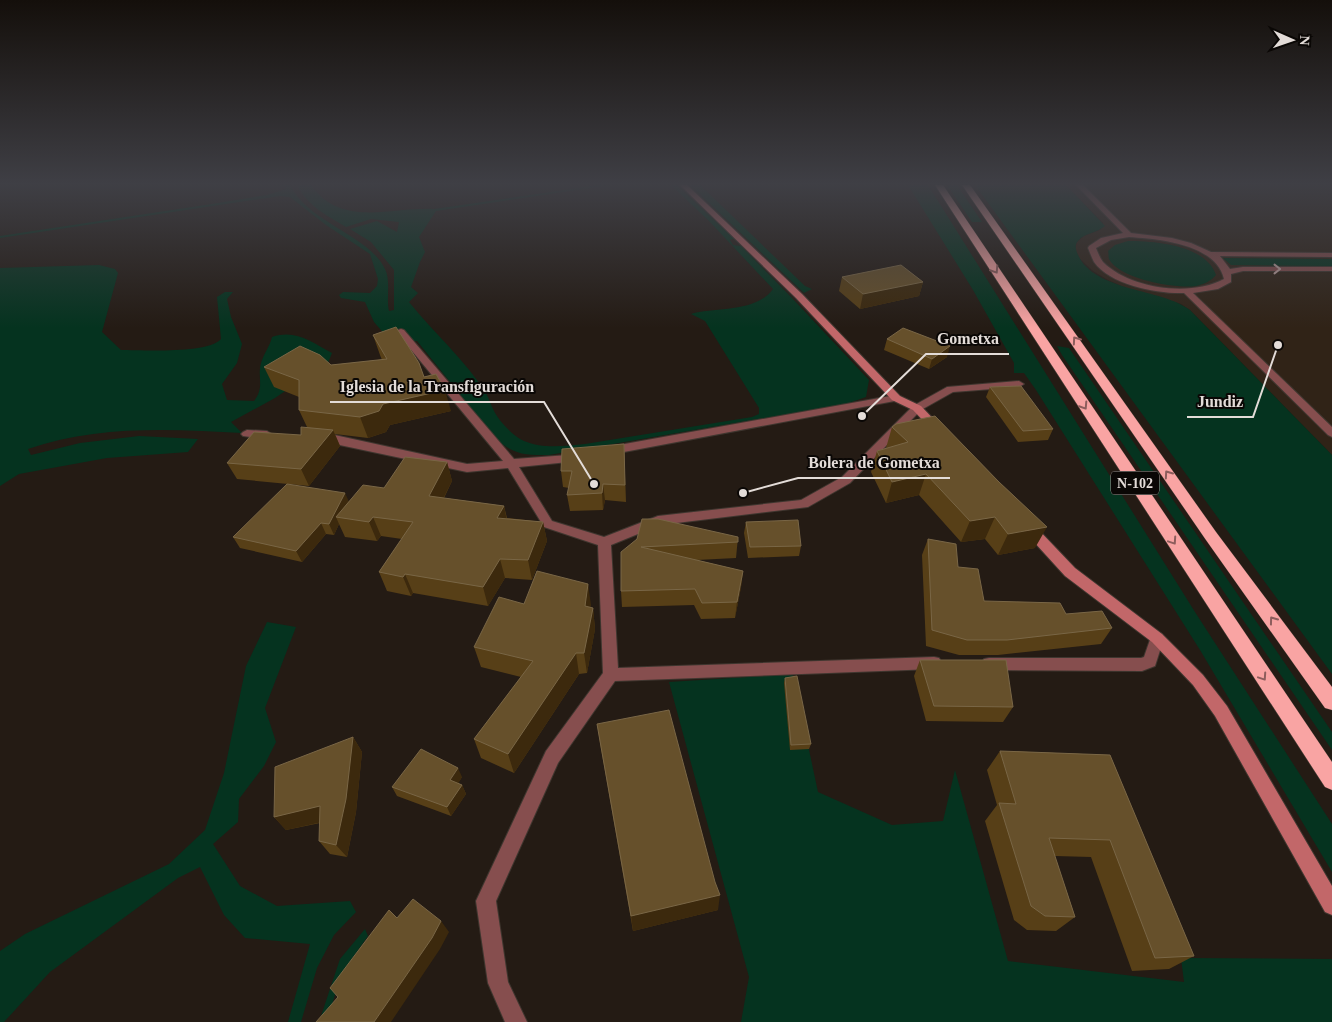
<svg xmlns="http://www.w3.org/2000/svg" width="1332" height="1022" viewBox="0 0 1332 1022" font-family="Georgia,serif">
	<rect width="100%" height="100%" fill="#241b14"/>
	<path fill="#302317" d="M1066,185H1332V455L1190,310L1181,304L1126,288L1108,280L1093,271L1080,259L1075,249L1077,242L1084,236L1100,230L1103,223Z"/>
	<path fill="#05331f" d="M273,185H290C310,224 369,235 385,269C391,281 386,298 389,311L394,310V270L371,242L350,229L377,221L397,232L399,222L371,219L346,227C326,215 308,206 297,185H311C341,228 390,207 434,209L598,185H610L436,211L419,237L425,252L420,262L411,287L418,293L409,302C434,333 465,360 486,393C489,399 491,405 494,411C499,421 513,436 524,441C543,449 565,446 585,444L752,417L759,414V408L705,321L691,314C716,307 756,313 773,289L709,221L671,185H677L734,239L730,240L733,245L741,246L792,298L869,380L866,397L846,404L549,455C526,455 514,455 496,439L417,341L393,344L374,322L365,302L341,298L339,295L343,292L370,293L377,286L378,279L370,254L326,225L290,197L280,196L0,238V236L218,203L267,195L286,189L285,186Z
		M690,185H700L805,286L812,289L804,293Z
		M908,185H928L1195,612L1332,824V872L1200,650L1036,390L1024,373H1014V363L973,290Z
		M947,185H957L982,222H972Z
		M975,185H1066L1105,226C1097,233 1084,233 1078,241C1074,245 1076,250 1078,255C1095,292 1161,288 1190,310L1332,455V674Z
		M1128,241C1155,241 1206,245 1216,275C1211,281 1205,284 1196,286C1176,289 1119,279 1109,259C1108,256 1109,253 1108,251L1115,245Z
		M1223,258L1332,259V266L1231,265Z
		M99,265L115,269L118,273L102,332L121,350C142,350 208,354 221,339L217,297L225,292H233L227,299L231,317L242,344L237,363L222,384L227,400L254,401C265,387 257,378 261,363C264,353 270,346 272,337C296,329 311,342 332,353L324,373L316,370L275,398L231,422L242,433C172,429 96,425 28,449L31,455L80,443L139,436L198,439L188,452L107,458L19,474L0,486V268Z
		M1057,346L1069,348L1332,732V750L1062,355Z
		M267,622L296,627L265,708L276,742L264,766L239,799L238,822L213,844L240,886L277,906L350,901L356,912L334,935L317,968L301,1022H288L310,944L245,938L224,915L200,867L178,878L50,972L4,1022H0V951L25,934L169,864L205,830L224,773L246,666Z
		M778,675H793L818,792L892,825L943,821L955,770L1008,961L1184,982L1181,958L1332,959V1022H741L749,977L669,682Z
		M365,929L368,936L341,974L327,1022H319L340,959Z"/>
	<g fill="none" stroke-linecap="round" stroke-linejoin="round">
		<g stroke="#3f362f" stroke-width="2">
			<path id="street" d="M1076,185H1083L1131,233L1172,238L1191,243L1211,252L1332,253V257L1220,256L1230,269L1243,267H1332V271H1243L1231,274V282L1218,289L1193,293L1332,427V437L1328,435L1184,293C1158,294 1110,285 1094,262C1092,258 1090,253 1088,248L1089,246L1101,238L1123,233ZM1129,237C1159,239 1216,244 1224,279C1191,297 1130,289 1103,262C1100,258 1098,253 1096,248L1111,240Z
				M401,329L404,330L514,459L582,454L584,457L578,461L519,467L552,521L604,537L658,516L801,500L842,477L913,406L947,387L1019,381L1024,384L1019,387L953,392L921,410L850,483L808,507L660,525L611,545L618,668L934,657L939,658L942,663L939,668L934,669L615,681L558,763L496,901L508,982L527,1022H505L488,983L476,901L546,751L603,673L598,545L544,527L508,468L467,472L316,440L314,437L316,434H330L467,464L503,461L398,334V330Z
				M896,395L900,396L901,398L900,400L608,455L602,451L608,447Z
				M247,430L267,431L273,435L267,439L243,436L241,434L243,432Z
				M1157,632L1162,634L1164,638L1155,666L1142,671L989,670L984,669L981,664L984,659L989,658H1141L1144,657L1152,634Z"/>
		</g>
		<g stroke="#3f362f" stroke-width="2">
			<path id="secondary" d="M680,185H687L802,294L900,396L921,406L941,427L943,429L941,431H933L913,410L892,400L796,298Z
				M1029,523L1034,525L1075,568L1162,634L1203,675L1227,706L1332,886V915L1325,912L1215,716L1193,685L1152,642L1065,576L1024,531L1023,528L1024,525Z"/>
		</g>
		<g stroke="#3f362f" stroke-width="1">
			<path id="highway" d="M935,185H943L1332,762V790L1325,787Z
				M962,185H970L1216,532L1332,687V710L1325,708L1206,540Z"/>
		</g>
		<use href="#street" fill="#864e4e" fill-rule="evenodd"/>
		<use href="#secondary" fill="#c26769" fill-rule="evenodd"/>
		<use href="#highway" fill="#f9a4a3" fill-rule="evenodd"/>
	</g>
	<path fill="#573f17" d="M842,277L923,282L919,296L860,309L839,291Z
		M373,335L424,377L451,411L390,425L386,432L368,438L335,434L340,446L309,486L237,479L227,463L301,435L307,427L299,410V397L274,387L264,367L331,365L382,360L380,355Z
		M887,339L947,357L929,369L884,350Z
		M990,387L1053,429L1048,440L1018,442L986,397Z
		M892,427L1035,548L998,555L985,539L961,542L919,495L886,503L871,472L877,451L886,448Z
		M624,444L626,502L605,500L603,510L570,511L567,495L569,488L563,487L561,471Z
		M447,462L452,481L444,498L504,506L507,518L543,522L547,541L532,580L505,578L488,606L413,593L411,596L387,591L379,572L402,539L381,536L377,541L345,537L339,524L334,535L326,534L302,562L240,548L233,537L349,502Z
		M746,522L801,546L799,556L748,558L744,533Z
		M738,537L736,558L697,560L743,571L741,587L735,618L701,619L694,605L622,607L621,591L637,539Z
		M928,539L984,601L1066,614L1112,628L1101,644L998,655H959L926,646L922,555Z
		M588,584L590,608H593L595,629L587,673L579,674L514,773L481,758L474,739L521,677L481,667L474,647L524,604Z
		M920,660L1013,707L1003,722L926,721L914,676Z
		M785,678L811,744L809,749L790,750L784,683Z
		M597,724L718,910L633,931L600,743Z
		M353,737L362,752L356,812L347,857L330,854L319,841L320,823L286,830L274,817Z
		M1000,751L1110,755L1194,956L1169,969L1132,971L1091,857L1055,856L1075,917L1056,931L1027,930L1014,920L985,821L997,805L987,770Z
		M462,777L458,783L462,785L466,794L451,816L397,796L392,787Z"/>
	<path fill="#3c290d" d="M923,282L919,296L860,309L863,294Z
		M950,346L947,357L929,369L932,359Z
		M445,390L451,411L390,425L386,432L368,438L360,417L383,404Z
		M333,430L340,446L309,486L301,469Z
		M447,462L452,481L435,515L429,496Z
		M926,474L919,495L886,503L892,482Z
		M603,484L605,500L603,510L602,493Z
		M345,493L350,504L336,517L339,524L334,535L329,524Z
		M504,506L508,526L497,518Z
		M373,517L381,536L377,541L369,522Z
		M995,517L985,539L961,542L970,521Z
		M543,522L547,541L532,580L528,560Z
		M321,523L326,534L302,562L296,551Z
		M1047,527L1035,548L998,555L1008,534Z
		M500,559L505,578L488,606L483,587Z
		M743,571L741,587L735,618L737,602Z
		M405,574L413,593L411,596L403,577Z
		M588,584L591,605L588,627L585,606Z
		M593,608L595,629L587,673L584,653Z
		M576,653L579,674L514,773L508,754Z
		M353,737L362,752L356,812L347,857L336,845Z
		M458,768L462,777L455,789L450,780Z
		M462,785L466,794L451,816L447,807Z
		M320,806L331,820L286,830L274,817Z
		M720,895L718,910L633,931L631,916Z
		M441,921L449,932L440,949L391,1022H374Z"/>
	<path fill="#66502b" stroke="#796646" d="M901,265L923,282L863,294L842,277Z
		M396,327L419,363L424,377L436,374L445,390L383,404L379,411L360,417L299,410V380L264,367L300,346L320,355L331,365L387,359L373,335Z
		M903,328L950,346L932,359L887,339Z
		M1021,386L1053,429L1023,431L990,387Z
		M935,416L999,482L1047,527L1008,534L995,517L970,521L926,474L892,482L877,451L908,442L892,427L896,424Z
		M301,427L333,430L301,469L227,463L254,432L301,435Z
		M624,444L625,485L603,484L602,493L567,495L572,471H561L562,449Z
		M405,457L447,462L429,496L504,506L497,518L543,522L528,560L500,559L483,587L405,574L403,577L379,572L413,522L373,517L369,522L336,517L363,485L384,488Z
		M287,484L345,493L329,524L321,523L296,551L233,537Z
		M642,519H658L738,537V542L641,547L743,571L737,602L702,603L695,589L621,591V552L637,539Z
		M798,520L801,546L750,547L746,522Z
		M928,539L956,544L958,567L978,569L984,601L1060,603L1066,614L1102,611L1112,628L1007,640H967L932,630Z
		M537,571L588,584L585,606L593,608L584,653H576L508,754L474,739L533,661L474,647L499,597L524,604Z
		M920,660H1006L1013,707L934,706Z
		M797,676L811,744L791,745L785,678Z
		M669,710L715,882L720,895L631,916L597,724Z
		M353,737L346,799L336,845L319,841L320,806L274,817L275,767Z
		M421,749L458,768L450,780L462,785L447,807L392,787Z
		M1000,751L1110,755L1194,956L1155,958L1110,840L1049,838L1075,917L1045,916L1031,906L999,803L1016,804Z
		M413,899L441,921L432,938L374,1022H316L338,997L330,988L389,910L397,918Z"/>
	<defs><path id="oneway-chevron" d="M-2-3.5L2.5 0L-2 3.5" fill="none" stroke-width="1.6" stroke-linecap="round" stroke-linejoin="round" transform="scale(1.25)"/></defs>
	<use stroke="#bea3a1" href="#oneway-chevron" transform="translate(1277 269)"/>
	<g stroke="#8d5d5c">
		<use href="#oneway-chevron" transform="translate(995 270) rotate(57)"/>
		<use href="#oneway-chevron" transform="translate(1076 340) rotate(-125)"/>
		<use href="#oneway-chevron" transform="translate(1084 406) rotate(57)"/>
		<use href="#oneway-chevron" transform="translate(1168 474) rotate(-125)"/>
		<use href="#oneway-chevron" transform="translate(1173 541) rotate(56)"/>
		<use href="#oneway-chevron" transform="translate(1273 620) rotate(-126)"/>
		<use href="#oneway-chevron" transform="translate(1263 677) rotate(56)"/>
	</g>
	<linearGradient id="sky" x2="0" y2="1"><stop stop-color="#140f0b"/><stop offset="0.56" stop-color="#3f3f45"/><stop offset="1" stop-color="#3f3f45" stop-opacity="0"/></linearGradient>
	<rect width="1332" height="328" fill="url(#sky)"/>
	<g text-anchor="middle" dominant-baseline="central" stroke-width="4" stroke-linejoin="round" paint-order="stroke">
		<rect fill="#0a0705" stroke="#a29c99" stroke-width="1" x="1111" y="471.5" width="48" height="23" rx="4"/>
		<g font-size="14" font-weight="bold" fill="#e3dcd8">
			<text x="1135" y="483">N-102</text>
		</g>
	</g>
	<path fill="none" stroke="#e3dcd8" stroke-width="2" d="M862 416L926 354H1009M594 484L544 402H330M1278 345L1253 417H1187M743 493L798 478H950"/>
	<g fill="#e3dcd8" stroke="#0a0705" stroke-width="2">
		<circle cx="862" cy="416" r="5"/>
		<circle cx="594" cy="484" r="5"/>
		<circle cx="1278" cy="345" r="5"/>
		<circle cx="743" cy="493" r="5"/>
	</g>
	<g font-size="16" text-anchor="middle" font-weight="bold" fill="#e3dcd8" stroke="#0a0705" stroke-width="4" stroke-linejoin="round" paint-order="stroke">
		<text x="968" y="344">Gometxa</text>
		<text x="437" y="392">Iglesia de la Transfiguración</text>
		<text x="1220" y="407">Jundiz</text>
		<text x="874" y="468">Bolera de Gometxa</text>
	</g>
	<g transform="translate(1292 40) rotate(92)" stroke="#0a0705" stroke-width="4" paint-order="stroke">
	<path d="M0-4L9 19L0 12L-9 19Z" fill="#e3dcd8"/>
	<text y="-8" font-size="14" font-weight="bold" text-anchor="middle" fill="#e3dcd8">N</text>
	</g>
</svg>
